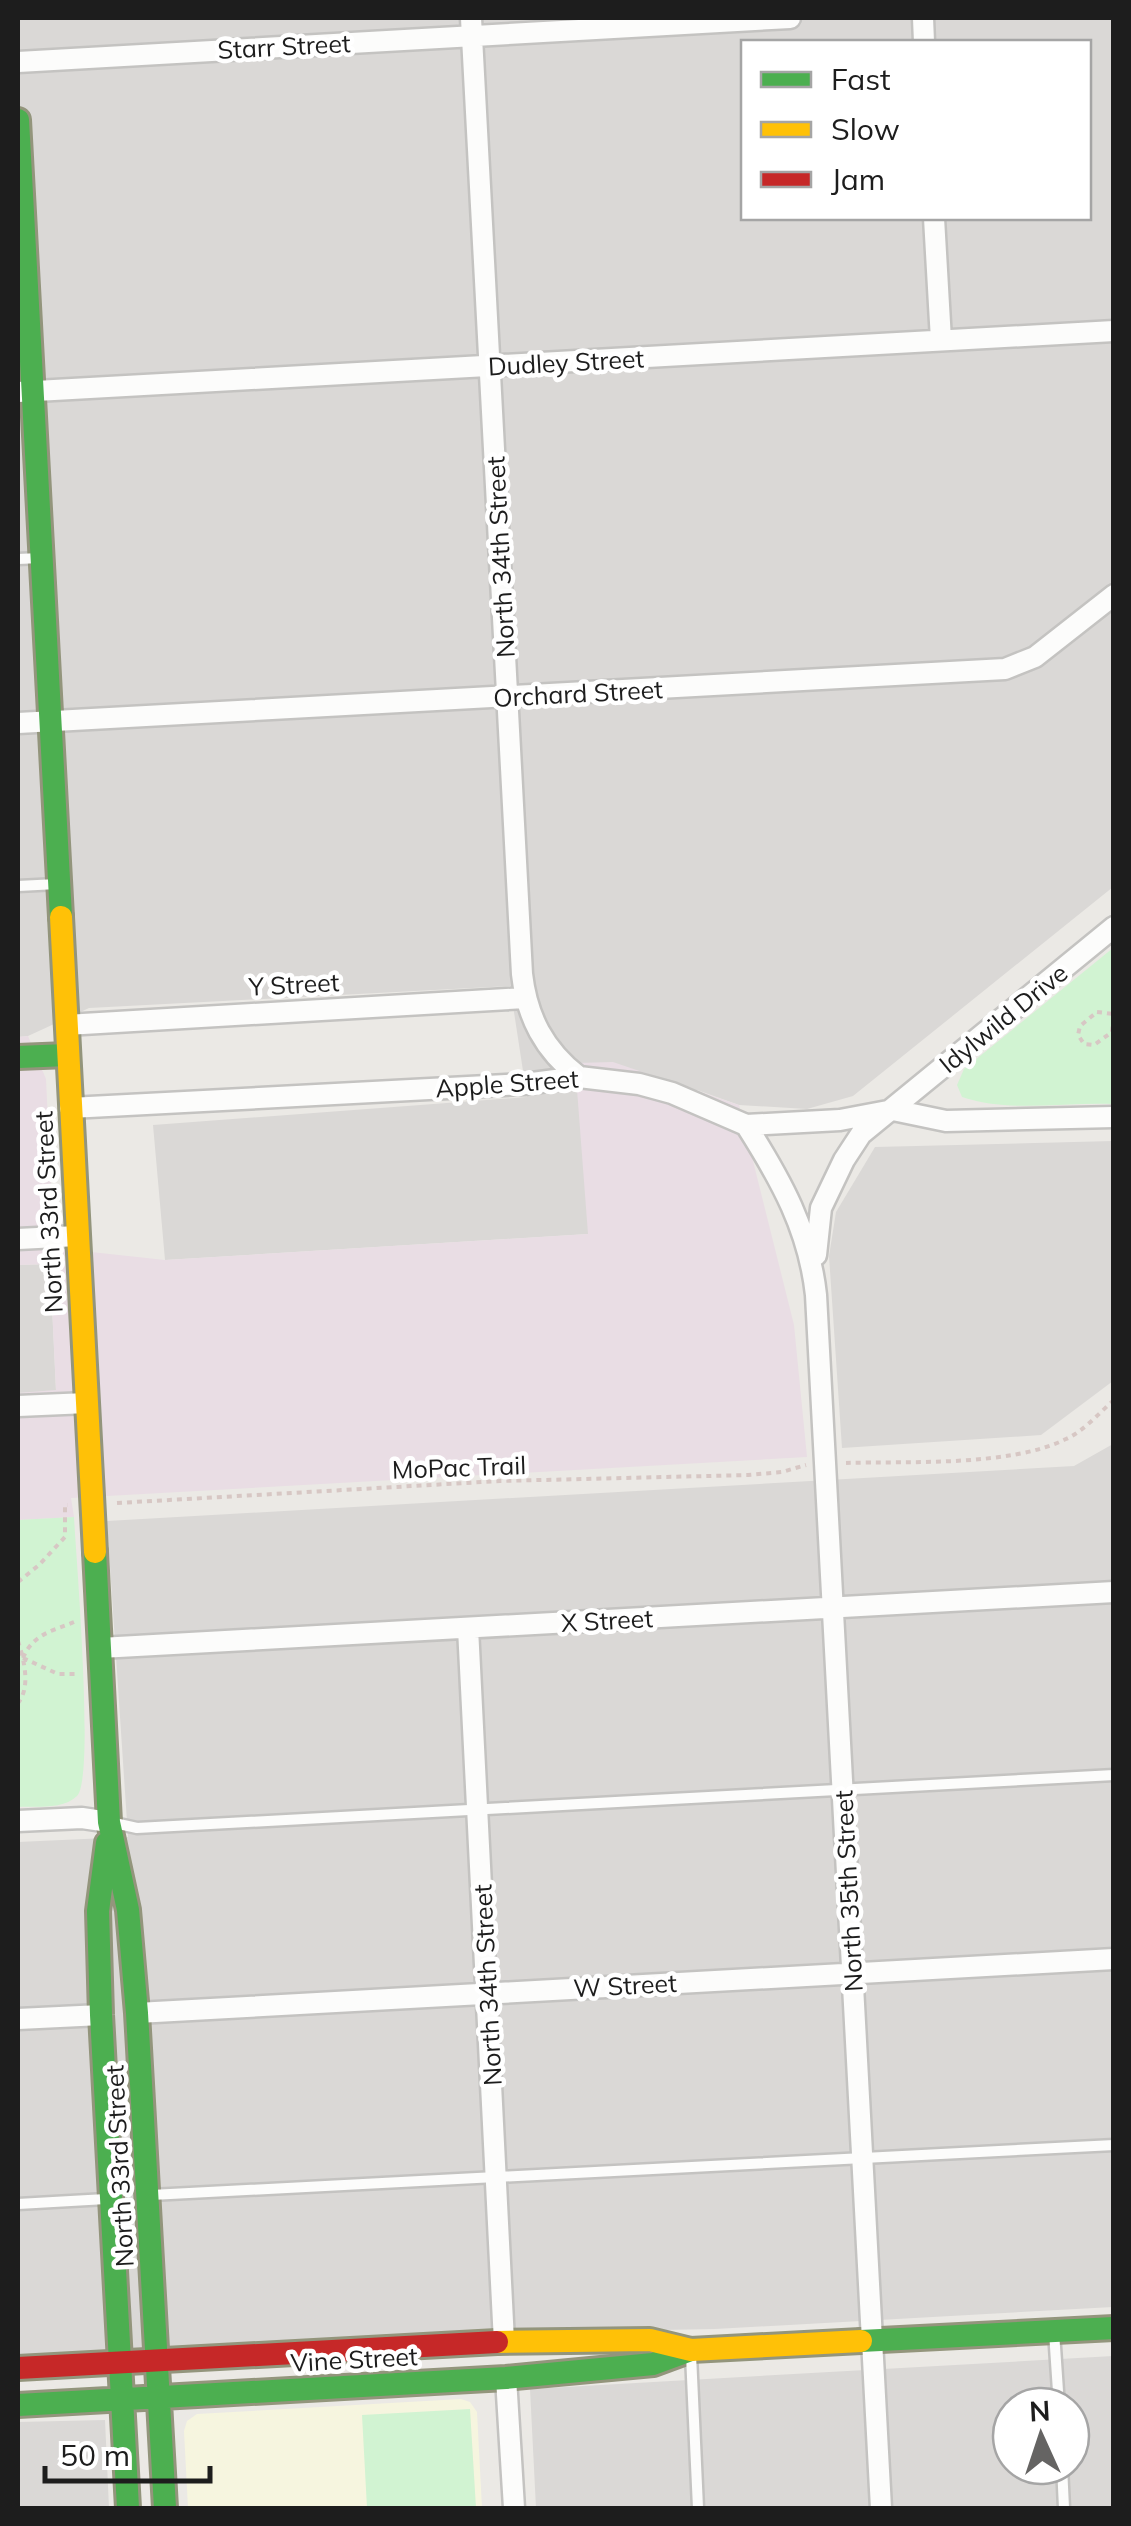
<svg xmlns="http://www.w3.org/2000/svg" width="1131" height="2526" viewBox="0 0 1131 2526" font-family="Mulish,sans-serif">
	<rect width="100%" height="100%" fill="#ebe9e5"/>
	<path fill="#dad8d6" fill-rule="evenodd" d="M18,18H1113V887L853,1096L807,1109L739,1105L697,1090L588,1234L165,1260L153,1125L527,1097L510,986L89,1008L28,1036L18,1037ZM744,42H1088V218H744Z
		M1113,1141V1381L1041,1435L842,1448L829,1256L836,1212L875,1147Z
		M50,1264L56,1391L18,1393V1265Z
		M1113,1444V2307L715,2329L546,2332L18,2359V1842L128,1837L107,1521L1074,1466Z
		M1113,2356V2508H536L530,2389ZM1011,2406H1071V2466H1011Z
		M105,2420L109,2508H18V2422Z"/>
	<path fill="#e9dde4" d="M28,1036L46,1079L54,1248L165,1260L588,1234L575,1063L613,1062L739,1105L794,1325L807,1457L71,1498L74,1517L18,1520V1393L56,1390L50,1264L18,1265V1037Z"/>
	<path fill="#f6f5df" d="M461,2399L470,2402L477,2412L482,2508H188L184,2431L187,2421L197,2414Z"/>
	<path fill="#d1f3d2" d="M1113,948V1104C1065,1102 1008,1113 962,1097L957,1085L964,1069Z
		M74,1517C76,1556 95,1778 77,1796C63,1810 36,1806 18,1807V1520Z
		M470,2409L476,2508H367L362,2415Z"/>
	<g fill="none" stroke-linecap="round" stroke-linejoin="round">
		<g stroke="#c4c3c1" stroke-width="15">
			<path id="lane" d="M18,559L40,558
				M18,886L57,884
				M110,1822L137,1828L1114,1775
				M151,2195L1114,2145
				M18,2204L106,2199
				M1054,2332L1059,2406
				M691,2355L698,2508
				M1062,2466L1064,2508"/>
		</g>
		<g stroke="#c4c3c1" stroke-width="25">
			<path id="street" d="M471,18L522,974C527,1017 544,1050 579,1077
				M923,18L924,42
				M18,62L790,18
				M934,218L941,340
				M18,392L1114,331
				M18,723L1005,669L1035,657L1114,595
				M66,1025L525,998
				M70,1108L524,1084L579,1077L639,1084L672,1093L746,1125L840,1120L893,1110L946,1121L1114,1117
				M746,1125C781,1180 809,1230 816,1295L881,2508
				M18,1239L77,1236
				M816,1255L821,1208L844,1160L861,1134L1114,927
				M18,1406L87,1403
				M468,1628L504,2342
				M100,1648L1114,1592
				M18,1821L82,1818L109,1822
				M137,2013L1114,1959
				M18,2019L101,2015
				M506,2378L514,2508"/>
		</g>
		<g stroke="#93957c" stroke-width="28">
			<path id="fast" d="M18,120L61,917
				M18,1057L67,1055
				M95,1552L109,1822L128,1910L137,2013L165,2508
				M107,1843L98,1911L101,2015L128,2508
				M861,2341L1114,2328
				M18,2405L506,2378L653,2364L691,2350"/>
		</g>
		<g stroke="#93957c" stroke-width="28">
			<path id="slow" d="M61,917L95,1552
				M497,2342L650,2340L691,2350L861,2341"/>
		</g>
		<g stroke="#93957c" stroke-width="28">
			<path id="jam" d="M18,2368L497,2342"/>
		</g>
		<path stroke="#d7c7c4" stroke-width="4" stroke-dasharray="5 5" stroke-linecap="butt" d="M1097,1012L1114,1014L1112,1032L1094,1045L1084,1044L1078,1035L1080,1026Z
			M846,1463C910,1461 1009,1467 1066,1439C1084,1431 1099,1413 1114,1400
			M117,1503L500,1481L748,1475L782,1472L806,1465
			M18,1582L39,1565L65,1537V1505H68
			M18,1641C24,1660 31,1687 18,1703
			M23,1658C33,1634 52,1631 74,1622
			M23,1658L58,1674H75"/>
		<use href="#lane" stroke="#fcfcfb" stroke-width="10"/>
		<use href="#street" stroke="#fcfcfb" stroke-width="20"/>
		<use href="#fast" stroke="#4caf50" stroke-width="22"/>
		<use href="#slow" stroke="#ffc107" stroke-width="22"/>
		<use href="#jam" stroke="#c62828" stroke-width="22"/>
	</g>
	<g text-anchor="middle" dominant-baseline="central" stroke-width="9" stroke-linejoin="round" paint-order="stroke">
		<g font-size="25" fill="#1d1d1d" stroke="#fff">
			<text transform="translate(284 46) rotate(-3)">Starr Street</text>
			<text transform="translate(566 362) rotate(-3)">Dudley Street</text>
			<text transform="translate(500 557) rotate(-93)">North 34th Street</text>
			<text transform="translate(578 693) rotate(-3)">Orchard Street</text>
			<text transform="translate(294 984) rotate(-3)">Y Street</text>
			<text transform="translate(1003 1018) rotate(-39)">Idylwild Drive</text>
			<text transform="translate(507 1083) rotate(-4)">Apple Street</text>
			<text transform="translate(48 1212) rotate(-93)">North 33rd Street</text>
			<text transform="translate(459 1467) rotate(-2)">MoPac Trail</text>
			<text transform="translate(607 1620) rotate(-3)">X Street</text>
			<text transform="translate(848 1891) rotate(-93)">North 35th Street</text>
			<text transform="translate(487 1985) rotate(-93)">North 34th Street</text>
			<text transform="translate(625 1985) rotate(-3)">W Street</text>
			<text transform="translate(119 2166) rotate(-93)">North 33rd Street</text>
			<text transform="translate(354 2359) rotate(-3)">Vine Street</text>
		</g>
	</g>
	<rect width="1131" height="2526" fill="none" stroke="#1d1d1d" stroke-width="40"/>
	<rect x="741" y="40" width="350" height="180" fill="#ffffff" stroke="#a5a5a5" stroke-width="2.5"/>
	<rect x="761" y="72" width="50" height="15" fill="#4caf50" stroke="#a5a5a5" stroke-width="2.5"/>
	<text x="831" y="90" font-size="30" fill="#1d1d1d">Fast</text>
	<rect x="761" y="122" width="50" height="15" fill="#ffc107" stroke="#a5a5a5" stroke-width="2.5"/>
	<text x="831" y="140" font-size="30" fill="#1d1d1d">Slow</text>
	<rect x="761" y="172" width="50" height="15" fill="#c62828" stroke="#a5a5a5" stroke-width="2.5"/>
	<text x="831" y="190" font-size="30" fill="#1d1d1d">Jam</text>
	<g transform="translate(1041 2436) rotate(357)"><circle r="48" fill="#ffffff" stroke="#a5a5a5" stroke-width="2.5"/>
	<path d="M0-8L18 38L0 25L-18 38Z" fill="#656463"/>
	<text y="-15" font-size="28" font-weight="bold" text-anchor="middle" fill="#1d1d1d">N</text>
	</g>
	<path d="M45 2466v15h165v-15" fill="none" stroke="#1d1d1d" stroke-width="5"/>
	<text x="60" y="2466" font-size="30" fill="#1d1d1d" stroke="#ffffff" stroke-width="8" paint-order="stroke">50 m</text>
</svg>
